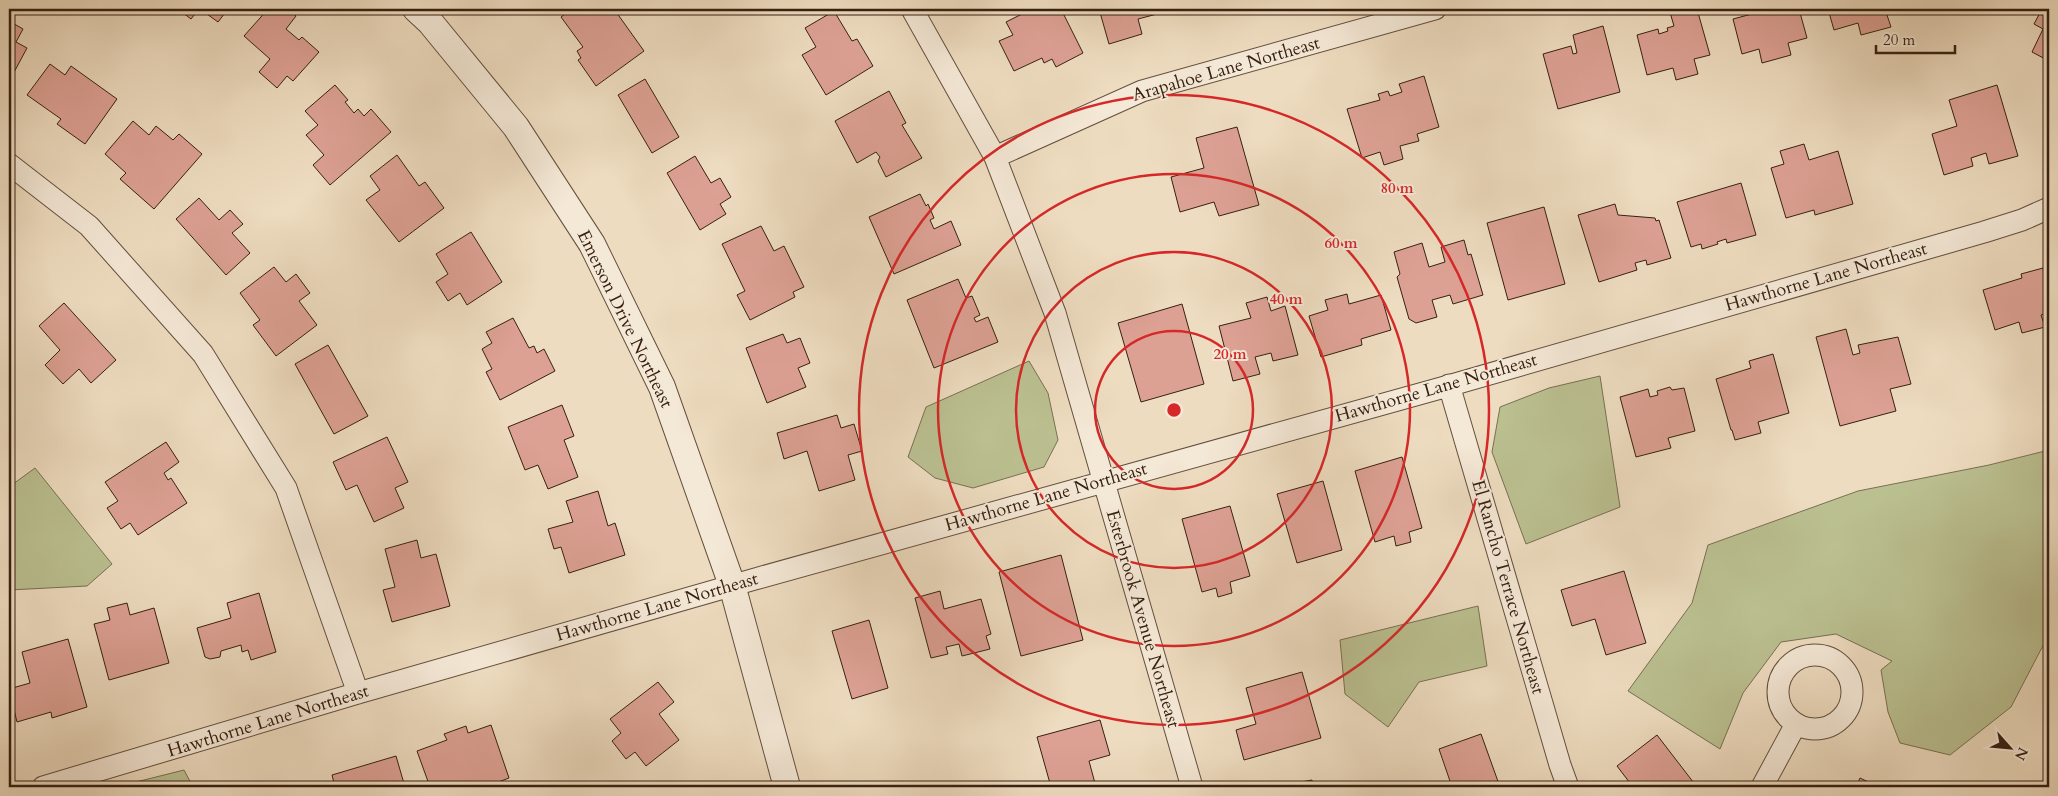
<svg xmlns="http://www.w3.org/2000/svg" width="2058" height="796" viewBox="0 0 2058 796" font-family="Cardo,serif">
	<rect width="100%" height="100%" fill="#eedcc0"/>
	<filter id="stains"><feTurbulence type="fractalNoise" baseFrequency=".004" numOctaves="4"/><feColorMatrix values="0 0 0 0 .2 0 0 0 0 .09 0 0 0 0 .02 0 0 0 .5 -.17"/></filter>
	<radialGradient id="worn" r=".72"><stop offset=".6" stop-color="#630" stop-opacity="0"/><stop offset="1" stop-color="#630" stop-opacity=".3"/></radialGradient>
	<path fill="#bbc091" stroke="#787052" d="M1029,361L1048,393L1058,440L1044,467L973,488L935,478L908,457L926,407Z
		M1600,376L1620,507L1526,544L1492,452L1500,407L1549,388Z
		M2049,450V634L2011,707L1950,755L1900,743L1888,712L1881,670L1892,661L1836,634L1781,642L1743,693L1720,749L1628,691L1692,603L1708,545L1858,491L1989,465Z
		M35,468L112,564L87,586L9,590V487Z
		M1478,606L1487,666L1419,682L1388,727L1345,694L1340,640Z
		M184,770L193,787H116Z"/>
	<path fill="#dda194" stroke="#362012" d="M178,9H199L191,19Z
		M200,9H228L218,22Z
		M268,9H288L296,16L286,29L299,40L302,37L319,52L293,81L287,76L277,88L259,72L270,59L244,36Z
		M572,9H598L602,14L609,9H614L644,51L596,86L578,60L581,58L577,51L583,47L561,17Z
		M1022,9H1061L1083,53L1056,67L1052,59L1044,63L1042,58L1014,71L999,41L1013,35L1006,22L1024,13Z
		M1099,9H1176L1138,19L1142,34L1109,44Z
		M1669,9H1697L1710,55L1694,59L1698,74L1676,80L1673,68L1647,75L1637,35L1658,29L1659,34L1668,31L1667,28L1674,26Z
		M1762,9H1799L1807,38L1788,43L1791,55L1762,63L1759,49L1742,54L1733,19L1763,11Z
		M1828,9H1900V11L1887,15L1891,27L1861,35L1858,23L1834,30Z
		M2042,9H2049V61L2032,52L2043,29L2034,24Z
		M834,11L852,41L857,39L873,66L826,95L802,55L816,47L805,28Z
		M9,21L23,29L16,42L27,48L12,76L9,75Z
		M1603,26L1620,92L1558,109L1543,54L1571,46L1573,54L1577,53L1573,35Z
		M50,64L65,75L71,66L117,99L85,144L57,124L61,119L27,95Z
		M1424,76L1439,127L1417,134L1419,141L1400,146L1403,159L1384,165L1380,152L1362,158L1347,109L1380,100L1378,94L1388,91L1390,96L1402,92L1399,84Z
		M645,79L679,137L652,153L618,95Z
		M335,85L348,100L345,102L354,113L358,109L364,116L371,109L391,132L330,185L313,165L324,155L306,135L318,125L305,111Z
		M1997,85L2018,156L1989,164L1986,153L1971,158L1973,166L1944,175L1932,134L1957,126L1949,100Z
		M889,91L906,123L902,125L922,158L886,177L878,161L880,157L876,152L857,163L835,121Z
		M133,121L149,135L156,126L173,140L179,134L202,154L154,209L120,179L126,173L105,154Z
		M1237,127L1259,205L1219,216L1214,202L1180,212L1171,177L1204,168L1196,138Z
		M1804,144L1809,160L1838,151L1853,204L1815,215L1814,210L1786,218L1771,168L1784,164L1780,151Z
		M397,155L419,186L425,182L444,208L399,242L366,200L380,190L370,176Z
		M695,156L711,183L720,178L731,197L720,204L726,214L700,230L667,173Z
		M1741,183L1756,235L1727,243L1726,239L1717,242L1718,244L1702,249L1701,244L1691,247L1677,202Z
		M920,194L926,206L928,204L934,218L930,220L934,229L951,221L961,245L894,274L869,217Z
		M199,198L219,220L230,210L243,224L232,233L250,253L226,275L176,219Z
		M1615,204L1618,215L1655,218L1656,221L1659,220L1671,258L1647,265L1646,260L1635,263L1637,270L1599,282L1578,215Z
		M1544,207L1565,284L1508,300L1487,223Z
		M761,226L774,251L784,246L804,287L793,292L795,297L750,320L737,295L745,291L722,244Z
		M471,232L502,282L467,305L460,293L448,301L436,282L448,274L436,254Z
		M1464,240L1468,255L1471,254L1483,295L1453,304L1450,295L1432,300L1437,317L1416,323L1409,319L1397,277L1400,274L1394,252L1422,243L1429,267L1445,262L1441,247Z
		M274,267L286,282L296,274L310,293L299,301L317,325L276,356L253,325L260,320L240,293Z
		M2043,268L2044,274L2049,272V312L2041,315L2045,327L2022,333L2019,322L1995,330L1983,290L2022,278L2021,274Z
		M958,279L966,298L972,296L980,315L974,318L976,322L988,317L998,342L934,368L907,300Z
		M1347,294L1349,304L1381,295L1391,330L1361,339L1362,345L1321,357L1309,316L1328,310L1325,300Z
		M1267,297L1271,311L1285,306L1298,355L1273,361L1271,353L1255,357L1260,374L1233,381L1219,326L1251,318L1246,303Z
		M64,303L116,360L91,383L79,369L63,384L45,365L60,350L39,326Z
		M1182,304L1204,384L1141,402L1118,323Z
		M513,318L529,348L534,346L537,353L544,349L555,371L500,400L486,372L492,369L482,349L492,343L486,332Z
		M1846,329L1853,355L1860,353L1858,345L1898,337L1911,384L1890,389L1896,411L1840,426L1816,337Z
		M783,334L787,343L800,338L810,363L798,368L806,387L767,403L746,348Z
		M328,345L368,416L334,434L295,364Z
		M1773,354L1789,413L1758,422L1761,433L1735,440L1732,430H1731L1716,379L1751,368L1749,361Z
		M1670,387L1672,390L1684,388L1695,431L1668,438L1671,448L1636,457L1620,397L1648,389L1650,397L1658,395L1657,391Z
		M562,405L574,436L564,440L578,477L548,489L538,465L525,470L508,427Z
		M837,415L841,428L854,424L862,451L848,455L855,480L819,491L807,451L784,459L777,433Z
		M387,437L408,482L395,488L404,508L374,522L357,485L346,490L333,462Z
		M166,442L179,462L164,473L168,480L171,478L187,503L138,535L130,523L121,529L107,508L118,501L105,482Z
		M1402,457L1422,528L1409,532L1411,542L1396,546L1394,536L1375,542L1355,471Z
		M1323,481L1342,550L1297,563L1277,494Z
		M598,491L608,526L615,523L625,555L569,573L561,547L554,549L548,529L573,522L566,501Z
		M1230,506L1250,576L1230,582L1232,593L1218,597L1216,588L1202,592L1182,519Z
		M417,540L421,558L436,554L450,606L392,622L383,590L395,587L385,549Z
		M1061,555L1083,640L1021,656L999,572Z
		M1624,571L1646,643L1606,655L1595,619L1572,626L1561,590Z
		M940,591L944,609L981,599L991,634L986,636L990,649L962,656L959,644L946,647L948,654L931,658L915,598Z
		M259,593L276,652L251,660L248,650L242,652L241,645L221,651L220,657L210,659L205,657L197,628L231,618L227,603Z
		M127,603L130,615L154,608L169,663L109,680L94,624L110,620L107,608Z
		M869,620L888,688L852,699L832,631Z
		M68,639L87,707L52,718L51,712L17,722L9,689L30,683L22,652Z
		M1302,672L1321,738L1244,760L1236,730L1256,724L1246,688Z
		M658,682L674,702L659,714L679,740L646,766L635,752L626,759L612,741L621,733L610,719Z
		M1100,720L1110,755L1089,761L1096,787H1051L1037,737Z
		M491,725L509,778L485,787H430L417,751L447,740L444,734L466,726L468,733Z
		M1481,734L1500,787H1452L1439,749Z
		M1657,735L1697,787H1633L1617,766Z
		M396,756L405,787H335L332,775Z
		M1860,778L1879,787H1856Z
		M1312,780L1313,787H1274Z"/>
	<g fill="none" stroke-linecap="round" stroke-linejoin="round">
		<g stroke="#644f3e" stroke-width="23">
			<path id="minor" d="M912,9L995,157L1055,313L1192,787
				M995,157L1142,91L1435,9
				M9,164L89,226L203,354L286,488L358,693
				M1449,385L1560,765L1568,787
				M1778 692a37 37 0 1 1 74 0a37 37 0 1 1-74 0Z
				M43,787L358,693L755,579L1441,388L1984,232L2022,220L2049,208
				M1762,787L1796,724"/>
		</g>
		<g stroke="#644f3e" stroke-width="28">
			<path id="tertiary" d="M416,9L430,22L516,127L592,244L662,387L732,585L787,787"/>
		</g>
		<use href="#minor" stroke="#f4e8d6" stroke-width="21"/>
		<use href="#tertiary" stroke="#f4e8d6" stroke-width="26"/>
	</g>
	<g fill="none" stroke="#d62828" stroke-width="2.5">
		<circle cx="1174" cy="410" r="79"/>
		<circle cx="1174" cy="410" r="158"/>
		<circle cx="1174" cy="410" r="236"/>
		<circle cx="1174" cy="410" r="315"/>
	</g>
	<g text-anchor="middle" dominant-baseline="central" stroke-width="4" stroke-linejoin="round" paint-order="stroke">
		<g font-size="18" fill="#362012" stroke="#f4e8d6">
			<text transform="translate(1226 69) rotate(-16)">Arapahoe Lane Northeast</text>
			<text transform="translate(1826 277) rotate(-16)">Hawthorne Lane Northeast</text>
			<text transform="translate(625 319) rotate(64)">Emerson Drive Northeast</text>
			<text transform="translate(1436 388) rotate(-16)">Hawthorne Lane Northeast</text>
			<text transform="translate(1046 497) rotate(-16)">Hawthorne Lane Northeast</text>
			<text transform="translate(1508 587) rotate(74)">El Rancho Terrace Northeast</text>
			<text transform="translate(657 607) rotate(-16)">Hawthorne Lane Northeast</text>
			<text transform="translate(1143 619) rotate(74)">Esterbrook Avenue Northeast</text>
			<text transform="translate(268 721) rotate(-17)">Hawthorne Lane Northeast</text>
		</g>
	</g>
	<circle cx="1174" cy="410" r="8" fill="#d62828" stroke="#f4e8d6" stroke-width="2.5"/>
	<g font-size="15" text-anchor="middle" font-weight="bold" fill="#d62828" stroke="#f4e8d6" stroke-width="4" stroke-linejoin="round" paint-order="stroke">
		<text x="1397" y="193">80 m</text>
		<text x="1341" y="248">60 m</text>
		<text x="1286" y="304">40 m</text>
		<text x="1230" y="359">20 m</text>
	</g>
	<rect width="2058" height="796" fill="none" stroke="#eedcc0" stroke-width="30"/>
	<rect x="10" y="10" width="2038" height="776" fill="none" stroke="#362012" stroke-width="2.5"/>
	<rect x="15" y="15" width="2028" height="766" fill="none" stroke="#362012"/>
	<g transform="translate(2010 748) rotate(117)" stroke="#f4e8d6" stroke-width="4" paint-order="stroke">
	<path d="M0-4L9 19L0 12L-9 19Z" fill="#362012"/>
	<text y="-8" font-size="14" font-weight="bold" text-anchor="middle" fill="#362012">N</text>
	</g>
	<path d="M1876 45v8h79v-8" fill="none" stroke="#362012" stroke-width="2.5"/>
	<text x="1883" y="45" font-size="15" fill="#362012" stroke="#f4e8d6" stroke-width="4" paint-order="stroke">20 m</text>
	<rect width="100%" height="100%" filter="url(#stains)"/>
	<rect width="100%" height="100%" fill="url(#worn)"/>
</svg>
